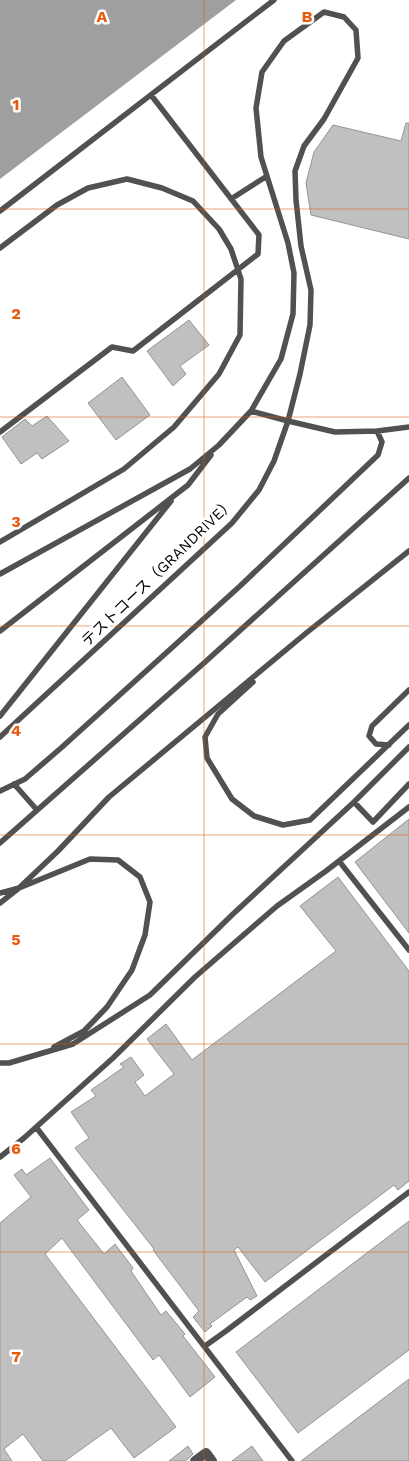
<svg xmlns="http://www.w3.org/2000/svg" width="409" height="1461" viewBox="0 0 409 1461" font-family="'Work Sans','Noto Sans JP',sans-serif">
	<rect width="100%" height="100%" fill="#fff"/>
	<path fill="#9f9f9f" d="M0,0H236L0,179Z"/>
	<path fill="#c0c0c0" stroke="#959595" d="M406,123H409V239L311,215L306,183L314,152L333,125L401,141Z
		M189,320L209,345L180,366L186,374L173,386L147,351Z
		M122,377L150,415L116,440L88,403Z
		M47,416L69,441L42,459L37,453L21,464L2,437L25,419L32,426Z
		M409,819V933L355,862Z
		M338,877L409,971V1181L398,1190L394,1185L265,1282L238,1247L234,1250L257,1296L250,1300L247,1297L210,1324L212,1326L205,1332L193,1317L199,1311L153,1250L154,1249L75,1148L89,1138L71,1112L96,1096L91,1090L124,1067L120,1064L131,1057L144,1075L135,1082L145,1096L174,1074L147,1039L166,1024L192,1060L336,951L300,906Z
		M50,1158L89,1210L77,1220L104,1254L115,1244L133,1268L131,1271L161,1315L166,1311L185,1334L183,1336L215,1377L190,1397L159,1355L153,1360L62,1238L45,1254L176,1427L134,1458L111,1428L65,1461H43L23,1434L4,1449L12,1461H0V1223L31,1197L14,1175L22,1169L26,1175Z
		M409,1221V1350L298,1433L236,1352Z
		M409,1379V1461H301Z
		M188,1446L193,1454L189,1458L185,1461H169Z
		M252,1446L263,1461H232Z"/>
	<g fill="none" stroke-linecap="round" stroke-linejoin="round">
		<path stroke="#515151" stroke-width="5.5" d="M231,199L267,176
			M0,211L274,0
			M0,248L57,205L88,188L127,179L162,188L193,201L219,229L231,249L241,279L240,335L219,374L174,427L124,469L0,542
			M251,411L288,421L335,432L377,431L409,427
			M0,432L112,347L133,351L258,254L259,235L151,95
			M0,574L190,469L219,445L251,411L281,359L293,314L294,273L288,243L261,157L256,108L262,72L284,41L324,12L344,17L356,30L358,58L324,119L304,146L295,171L296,200L301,246L311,290L310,325L300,374L288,421L274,461L259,490L232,523L0,737
			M0,631L188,485L211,455
			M253,682L218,714L205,737L207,758L232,799L254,816L283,825L310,820L409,725
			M0,716L171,501
			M389,745L376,744L369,736L372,726L409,690
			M14,784L37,810
			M0,791L25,779L61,748L239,587L378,455L382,442L377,431
			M354,802L373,822L409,784
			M0,843L204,663L409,478
			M339,861L409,950
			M0,893L19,888L90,859L118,860L140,877L150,902L145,935L132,970L107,1007L84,1031L54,1047
			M0,903L19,888L58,851L109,797L305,634L409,551
			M0,1063H9L73,1044L150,995L233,914L354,802L409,747
			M36,1127L292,1461
			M0,1157L24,1138L113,1058L195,977L277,906L326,871L409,807
			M205,1346L226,1331L409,1192"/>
		<path stroke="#515151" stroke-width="10" d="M195,1461L206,1453L212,1461"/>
	</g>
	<path fill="none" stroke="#e8590c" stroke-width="1" stroke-opacity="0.55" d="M204,0V1461M0,209H409M0,417H409M0,626H409M0,835H409M0,1044H409M0,1252H409"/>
	<g text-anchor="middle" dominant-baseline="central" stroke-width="5" stroke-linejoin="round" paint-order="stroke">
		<g font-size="15" fill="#000" stroke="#fff">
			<text transform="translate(158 572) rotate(-44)">テストコース（GRANDRIVE）</text>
		</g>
	</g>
	<g font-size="16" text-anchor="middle" font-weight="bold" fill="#e8590c" stroke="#fff" stroke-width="5" stroke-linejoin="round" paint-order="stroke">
		<text x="102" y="22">A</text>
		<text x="307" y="22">B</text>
		<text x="16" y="110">1</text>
		<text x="16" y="319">2</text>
		<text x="16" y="527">3</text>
		<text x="16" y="736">4</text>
		<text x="16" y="945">5</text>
		<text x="16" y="1154">6</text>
		<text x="16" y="1362">7</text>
	</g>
</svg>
